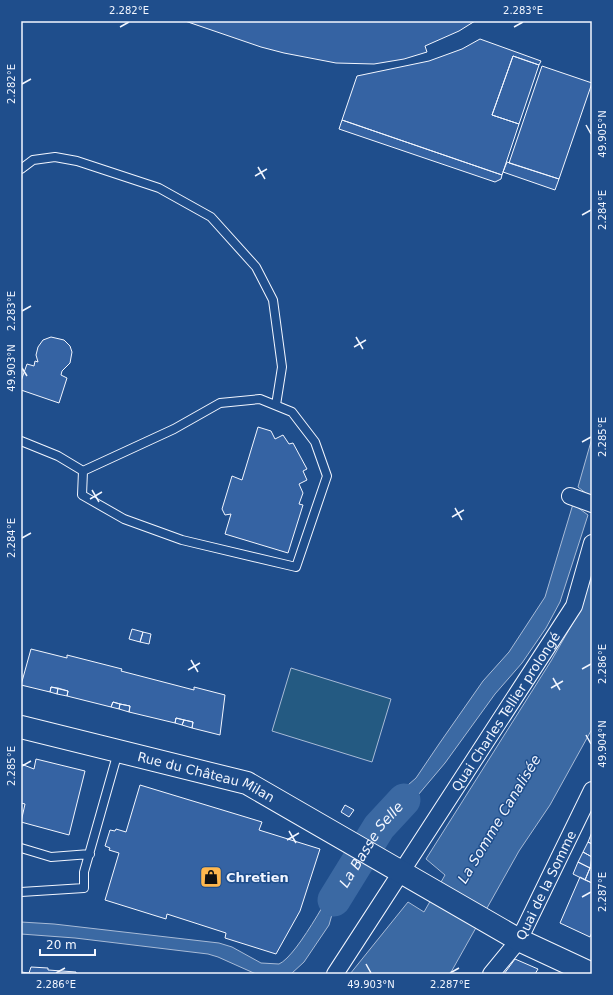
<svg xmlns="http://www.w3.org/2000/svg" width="613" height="995" viewBox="0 0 613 995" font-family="'DejaVu Sans',sans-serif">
	<rect width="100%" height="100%" fill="#1f4e8c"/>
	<path fill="#245a82" stroke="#a8bbd7" d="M291,668L391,699L372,762L272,731Z"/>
	<path fill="#3b69a3" stroke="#a8bbd7" d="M592,438V498L578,487Z
		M573,504L588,515L560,602L546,628L522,663L495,694L445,763L381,839L367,830L408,785L416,778L439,744L483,681L509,652L545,597Z
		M592,576V729L550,805L519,851L450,974H350L408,902L424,912L445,875L426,859L551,661L578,614Z
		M350,858L364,866L333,911L329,925L304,962L291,974H256L218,957L208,954L75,938L21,934V922L54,924L219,943L232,947L261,963L279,964C298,956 338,879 350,858Z"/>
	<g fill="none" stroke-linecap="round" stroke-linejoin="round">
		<path stroke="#3b69a3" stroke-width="33" id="s1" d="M334,900L379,827L404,800"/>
	</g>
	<path fill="#3563a3" stroke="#f2f6ff" d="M185,21H475L459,31L425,46L427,52L404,59L374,64L336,63L284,53L261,47Z
		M480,39L541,61L539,65L513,56L492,115L519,124L502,175L342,120L357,76L429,61L462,49Z
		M513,56L539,65L519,124L492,115Z
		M542,66L592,83L559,179L509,163Z
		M342,120L502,175L501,179L495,182L339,129Z
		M507,162L559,179L555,190L503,172Z
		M51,337L64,340L70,346L72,352L70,363L62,371L61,375L67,378L59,403L21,390V381L27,364L34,366L35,361L38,362L36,355L38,347L43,340Z
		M258,427L271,431L275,439L283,435L289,444L293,443L307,469L303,471L307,480L299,484L303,493L299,504L303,505L288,553L225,534L231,514L225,515L222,509L232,476L242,480Z
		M132,629L143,632L140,642L129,639Z
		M143,632L151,634L149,644L140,642Z
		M31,649L67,658V655L122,669L121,671L194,690V687L225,695L220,735L192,728L193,722L176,718L175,723L129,712L130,706L120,704L113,702L111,707L67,696L68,691L51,687L50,692L21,685Z
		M51,687L58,688L57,694L50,692Z
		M58,688L68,691L67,696L57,694Z
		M113,702L120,704L119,709L111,707Z
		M120,704L130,706L129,712L119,709Z
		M176,718L184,720L182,725L175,723Z
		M184,720L193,722L192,728L182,725Z
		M36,759L85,771L69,835L21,822L25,804L21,803V764L34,769Z
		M140,785L262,822L259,830L320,849L300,911L276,954L225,938L226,933L167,914L166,919L105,900L119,853L109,850L110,848L105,846L110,830L115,831L116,829L126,832Z
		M345,805L354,810L349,817L341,812Z
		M592,832V844L588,842Z
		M588,842L592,844V857L583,852Z
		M583,852L592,857L590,868L578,862Z
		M578,862L590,868L585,880L573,874Z
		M590,868H592V883L585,880Z
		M580,877L592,883V932L590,937L560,923Z
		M515,959L538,969L535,974H504Z
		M31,967L48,968V970L76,972V974H21V972L29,973Z"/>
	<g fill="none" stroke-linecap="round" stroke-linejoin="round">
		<g stroke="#f2f6ff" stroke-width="10">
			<path id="lane" d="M21,169L33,160L55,157L77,161L159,188L211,217L256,267L273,300L282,367L276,405
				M260,399L292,412L315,442L327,476L296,567L182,540L124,519L82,495L83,471L174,429L220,403Z
				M21,441L58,456L83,471
				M21,848L51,857L90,854
				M21,892L84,888V872L118,752"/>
		</g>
		<g stroke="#f2f6ff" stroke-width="18">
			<g id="street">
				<path d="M570,496L592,504"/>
				<path id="s2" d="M335,974L574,606L592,543"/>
				<path id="s3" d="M491,974L519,940L592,790"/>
			</g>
		</g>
		<g stroke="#f2f6ff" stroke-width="24">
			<g id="secondary">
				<path id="s4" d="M21,727L247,783L519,940L592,974"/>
			</g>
		</g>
		<use href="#lane" stroke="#1f4e8c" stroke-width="8"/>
		<use href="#street" stroke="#1f4e8c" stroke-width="16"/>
		<use href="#secondary" stroke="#1f4e8c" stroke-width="22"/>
	</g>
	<path fill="none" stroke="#f2f6ff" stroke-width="1.5" d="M120,27L129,22M514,27L523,22M22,84L31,79M586,125L591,134M258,167L265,179M255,176L267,169M582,215L591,210M22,311L31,306M356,337L363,349M354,347L366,340M22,368L27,376M582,442L591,437M92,490L99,502M90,499L102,492M455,508L462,520M452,517L464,510M22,538L31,533M191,660L198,672M582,669L591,664M188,670L200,663M553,678L560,690M551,688L563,681M586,735L591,744M22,766L31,761M289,831L296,843M287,840L299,833M582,897L591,892M366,964L371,973M56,973L65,968M450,973L459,968"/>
	<defs>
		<g id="shop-square" transform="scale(1.15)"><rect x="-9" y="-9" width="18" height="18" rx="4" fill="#ffb74d" stroke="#1f4e8c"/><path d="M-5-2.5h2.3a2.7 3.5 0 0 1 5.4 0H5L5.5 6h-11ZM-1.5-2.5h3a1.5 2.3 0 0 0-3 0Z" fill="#111"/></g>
	</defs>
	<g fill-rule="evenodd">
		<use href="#shop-square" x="211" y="877"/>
	</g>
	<g text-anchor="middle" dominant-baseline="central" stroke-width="3" stroke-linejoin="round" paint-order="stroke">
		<g font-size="13" fill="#f2f6ff" stroke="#1f4e8c">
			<text stroke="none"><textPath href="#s2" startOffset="313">Quai Charles Tellier prolongé</textPath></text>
			<text stroke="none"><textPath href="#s4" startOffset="192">Rue du Château Milan</textPath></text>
			<text stroke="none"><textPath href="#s3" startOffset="105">Quai de la Somme</textPath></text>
		</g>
		<g font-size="13" font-weight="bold" fill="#f2f6ff" stroke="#1f4e8c" text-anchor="start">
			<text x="226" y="877">Chretien</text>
		</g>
		<g font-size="14" font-style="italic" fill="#f2f6ff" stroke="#1f4e8c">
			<text transform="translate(499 819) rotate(-59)">La Somme Canalisée</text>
			<text stroke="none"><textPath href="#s1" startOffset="67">La Basse Selle</textPath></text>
		</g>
	</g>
	<rect width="613" height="995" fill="none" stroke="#1f4e8c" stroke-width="44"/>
	<path d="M40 949v6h55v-6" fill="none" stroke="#f2f6ff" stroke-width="2"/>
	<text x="46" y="949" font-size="12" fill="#f2f6ff" stroke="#1f4e8c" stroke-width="3" paint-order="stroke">20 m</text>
	<rect x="22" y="22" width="569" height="951" fill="none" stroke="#f2f6ff" stroke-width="1.5"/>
	<g font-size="10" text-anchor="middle" fill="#f2f6ff">
		<text x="129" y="14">2.282°E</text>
		<text x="523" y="14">2.283°E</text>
		<text transform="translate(11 84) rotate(-90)" y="4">2.282°E</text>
		<text transform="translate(602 134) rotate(-90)" y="4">49.905°N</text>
		<text transform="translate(602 210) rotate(-90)" y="4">2.284°E</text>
		<text transform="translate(11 311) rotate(-90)" y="4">2.283°E</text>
		<text transform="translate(11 368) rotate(-90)" y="4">49.903°N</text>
		<text transform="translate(602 437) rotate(-90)" y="4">2.285°E</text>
		<text transform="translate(11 538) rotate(-90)" y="4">2.284°E</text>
		<text transform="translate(602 664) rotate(-90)" y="4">2.286°E</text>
		<text transform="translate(602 744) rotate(-90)" y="4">49.904°N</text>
		<text transform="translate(11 766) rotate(-90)" y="4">2.285°E</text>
		<text transform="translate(602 892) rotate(-90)" y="4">2.287°E</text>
		<text x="56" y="988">2.286°E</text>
		<text x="371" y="988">49.903°N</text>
		<text x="450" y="988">2.287°E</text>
	</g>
</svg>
